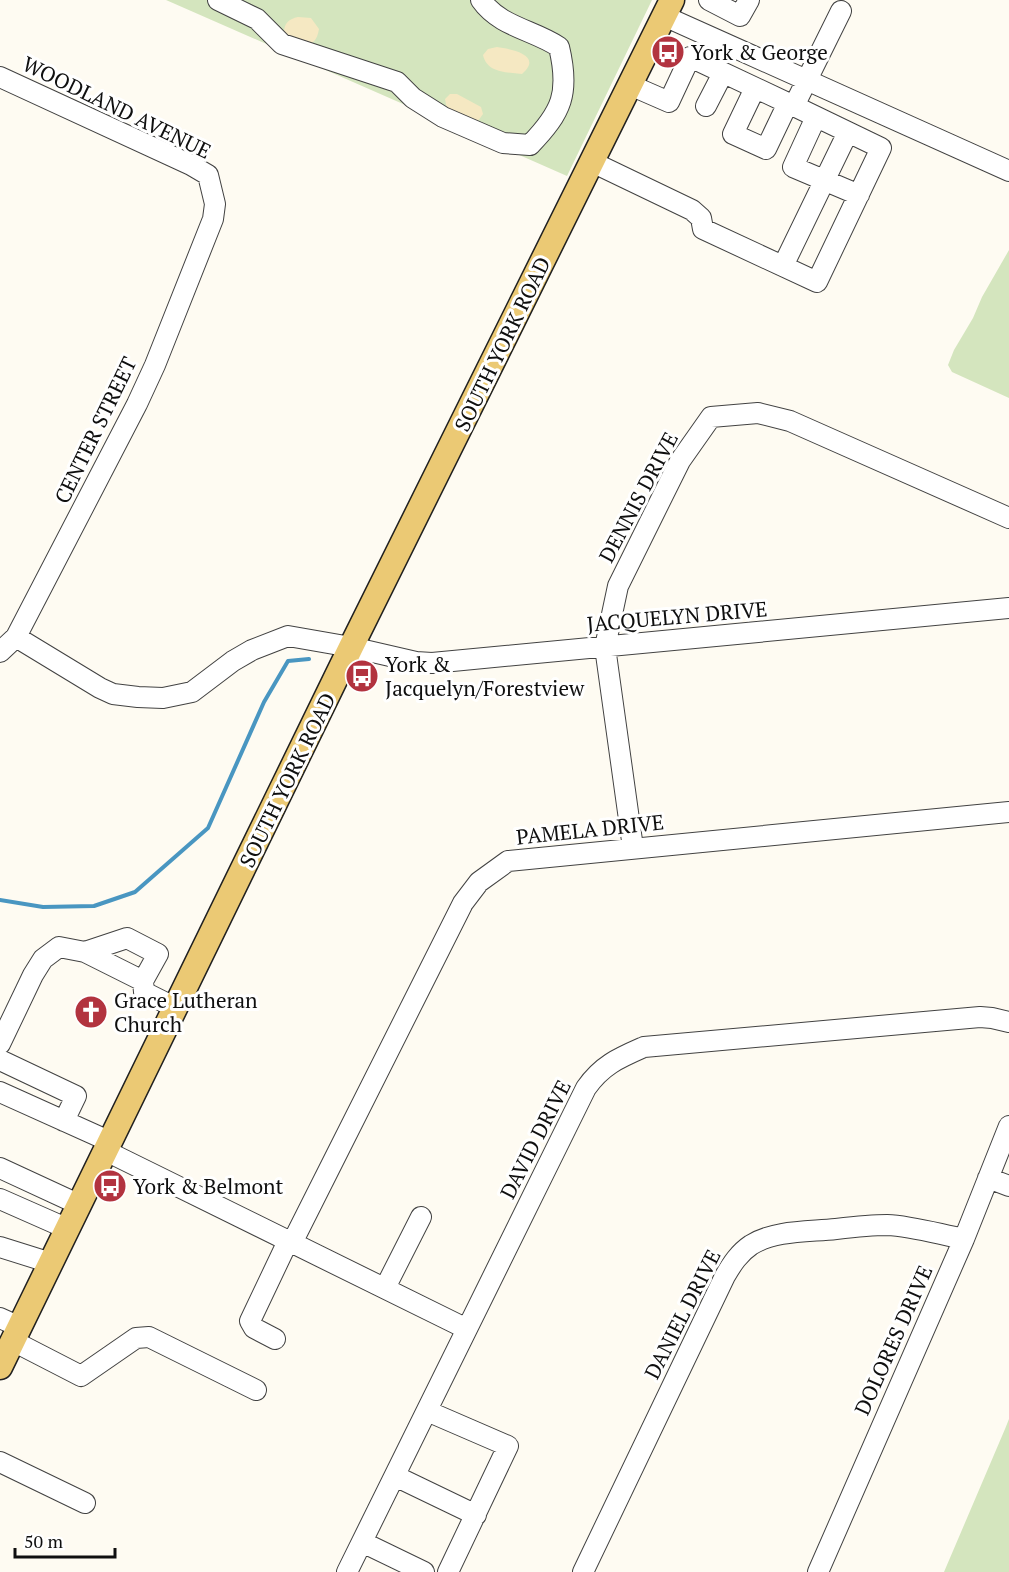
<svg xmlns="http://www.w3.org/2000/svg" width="1009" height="1572" viewBox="0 0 1009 1572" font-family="'PT Serif',serif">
	<rect width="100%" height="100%" fill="#fefbf2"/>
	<path fill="#d4e5be" d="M166,0H652L567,176Z
		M1009,250V398L952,372L948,365L954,350L973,318L982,297Z
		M1009,1419V1572H944L1005,1429Z"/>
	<path fill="#f5e8c2" d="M298,17L311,18L319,29C317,41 313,44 301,47L284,33C284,23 289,19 298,17Z
		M497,47C511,49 544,55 522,74C506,72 487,73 483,55L488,49Z
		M450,94H457L481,107L483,114L478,121L469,120L447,109L445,99Z"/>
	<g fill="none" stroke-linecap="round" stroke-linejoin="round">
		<path stroke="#4996c1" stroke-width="4" d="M0,900L43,907L94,906L135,892L208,828L264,702L288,661L309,659"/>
		<g stroke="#424242" stroke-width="22">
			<path id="minor" d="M218,0L257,19L282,44L397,82L413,98L443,117L503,143L530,145C562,112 570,93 559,47C534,30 500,27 481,0
				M709,0L740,16L749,0
				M664,16L1009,171
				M0,77L191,165L208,175L215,204L213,219L155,365L137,404L16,637L0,652
				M630,85L669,102L690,57L794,106
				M755,88L733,134L766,149L788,103
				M706,106L723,73
				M816,117L793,167L859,195
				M592,162L692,210L701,218L703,229L817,282L881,148L794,106L841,11
				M783,266L848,132
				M16,637L100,688L113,694L138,697L163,698L192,692L233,661L252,650L288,636L351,647L416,662L432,663L1009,608
				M633,848L605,647L618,586L680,461L711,417L758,413L790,421L1009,518
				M85,952L143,981
				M0,1044L33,975L43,959L59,947L85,952L127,938L158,954L143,981L144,992L176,1008
				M0,1060L76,1096L64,1121
				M0,1092L111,1142
				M106,1151L467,1329
				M0,1168L80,1205
				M988,1178L1009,1186
				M0,1199L68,1229
				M292,1243L463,903L479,882L508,861L1009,812
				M0,1247L51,1263
				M385,1288L421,1217
				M0,1318L20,1327
				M275,1339L254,1328L250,1321L288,1241
				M13,1341L81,1376L136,1338L149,1337L256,1390
				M427,1411L508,1446L448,1572
				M0,1462L85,1503
				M395,1476L476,1515
				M362,1542L424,1572
				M347,1572L586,1088C602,1065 619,1058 644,1047L980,1017L992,1018L1009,1022
				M583,1572L725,1276C732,1264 739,1253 751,1245C775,1230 809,1232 836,1229C853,1227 870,1225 887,1225C912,1226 938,1234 964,1239
				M818,1572L964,1239L1009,1126"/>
		</g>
		<g stroke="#202020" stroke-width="27">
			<path id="major" d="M0,1367L351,647L672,0"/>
		</g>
		<use href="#minor" stroke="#fff" stroke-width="20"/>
		<use href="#major" stroke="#ebc974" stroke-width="24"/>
	</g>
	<defs>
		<g id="bus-disc" transform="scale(1.725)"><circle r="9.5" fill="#b2333f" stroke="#fff"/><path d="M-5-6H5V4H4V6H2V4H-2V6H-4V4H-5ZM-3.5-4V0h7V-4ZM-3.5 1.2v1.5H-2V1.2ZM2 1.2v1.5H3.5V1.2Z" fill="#fff"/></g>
		<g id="church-disc" transform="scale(1.725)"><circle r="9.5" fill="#b2333f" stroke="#fff"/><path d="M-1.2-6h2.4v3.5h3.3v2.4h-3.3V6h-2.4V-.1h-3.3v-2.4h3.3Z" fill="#fff"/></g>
	</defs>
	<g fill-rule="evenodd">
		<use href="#bus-disc" x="668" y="52"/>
		<use href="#bus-disc" x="362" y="676"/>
		<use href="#church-disc" x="91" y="1012"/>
		<use href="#bus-disc" x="110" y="1186"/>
	</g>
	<g text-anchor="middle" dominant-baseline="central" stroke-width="6" stroke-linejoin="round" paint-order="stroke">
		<g font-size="21" fill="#0f0f0f" stroke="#fff" text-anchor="start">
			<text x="691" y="52">York &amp; George</text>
			<text x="385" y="664">York &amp;<tspan x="385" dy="24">Jacquelyn/Forestview</tspan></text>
			<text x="114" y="1000">Grace Lutheran<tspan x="114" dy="24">Church</tspan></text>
			<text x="133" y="1186">York &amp; Belmont</text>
		</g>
		<g font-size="21" fill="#0f0f0f" stroke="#fff">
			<text transform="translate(117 107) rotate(26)">WOODLAND AVENUE</text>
			<text transform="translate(502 344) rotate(-64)">SOUTH YORK ROAD</text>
			<text transform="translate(95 430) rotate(-64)">CENTER STREET</text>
			<text transform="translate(638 497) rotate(-62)">DENNIS DRIVE</text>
			<text transform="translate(677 616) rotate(-5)">JACQUELYN DRIVE</text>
			<text transform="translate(287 780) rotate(-64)">SOUTH YORK ROAD</text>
			<text transform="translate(590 829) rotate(-6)">PAMELA DRIVE</text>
			<text transform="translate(535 1139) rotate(-63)">DAVID DRIVE</text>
			<text transform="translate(682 1314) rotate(-63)">DANIEL DRIVE</text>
			<text transform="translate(893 1340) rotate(-66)">DOLORES DRIVE</text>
		</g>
	</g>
	<path d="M15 1548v9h100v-9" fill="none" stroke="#0f0f0f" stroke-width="3"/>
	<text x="24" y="1548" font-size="18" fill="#0f0f0f" stroke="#ffffff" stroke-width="4.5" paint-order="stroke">50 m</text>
</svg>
